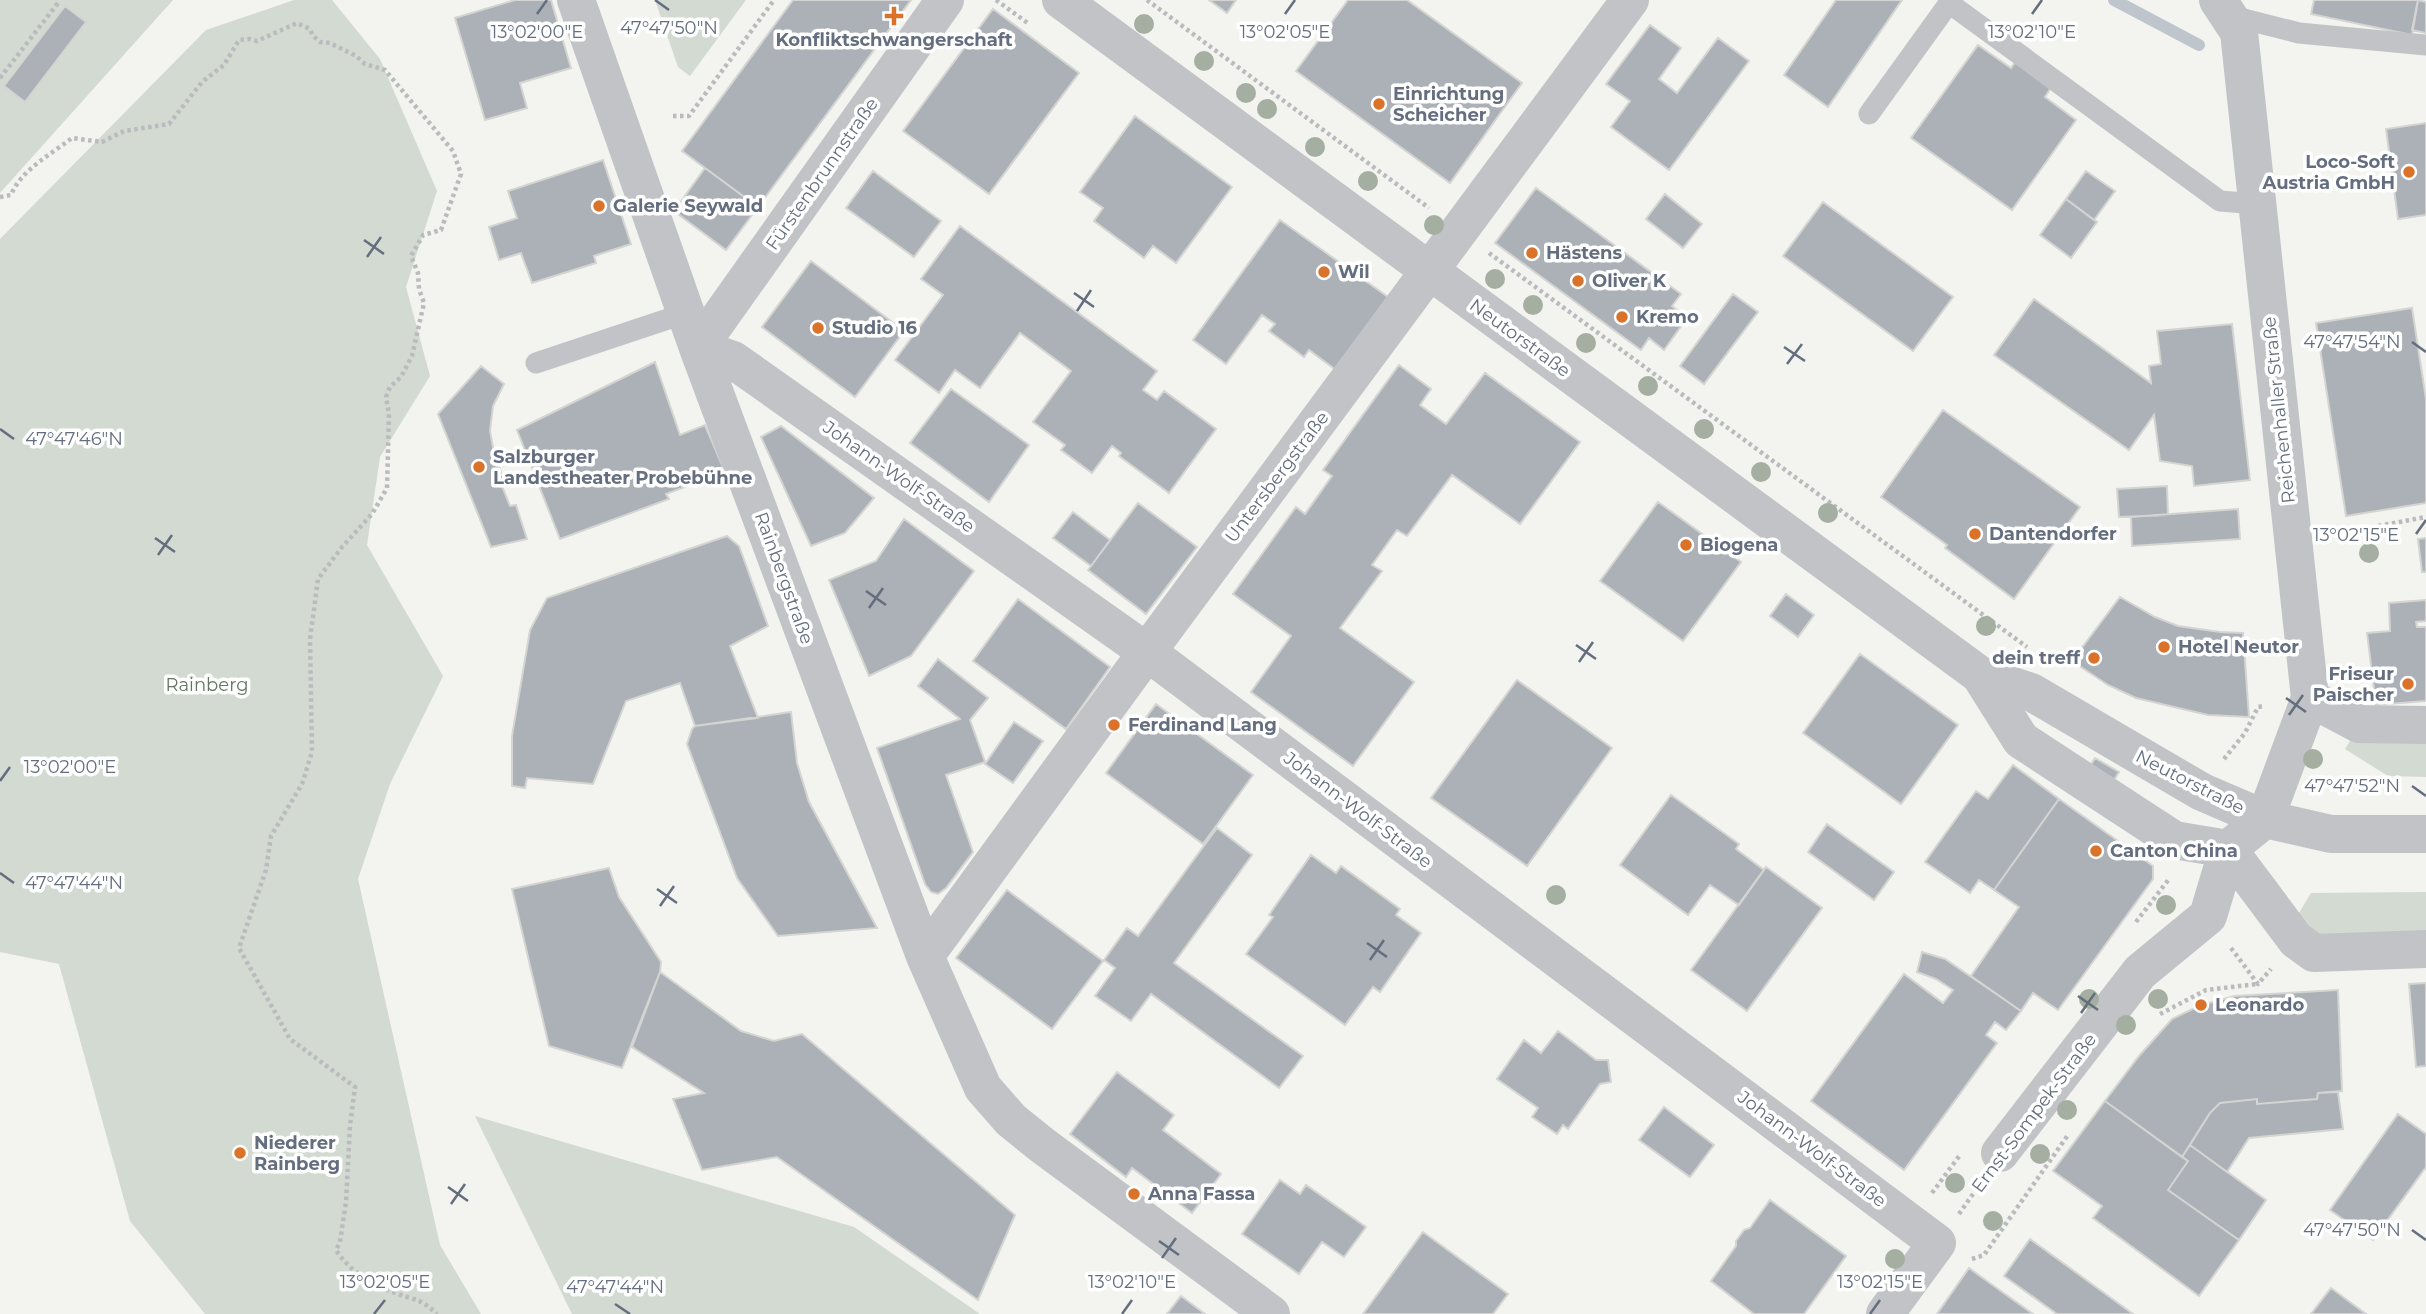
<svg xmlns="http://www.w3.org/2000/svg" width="2426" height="1314" viewBox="0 0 2426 1314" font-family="Montserrat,sans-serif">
	<rect width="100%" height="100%" fill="#f3f3ef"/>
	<path fill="#d3dad1" d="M0,0H173L0,193Z
		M294,0H332L380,59L437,191L406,287L430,376L380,457L367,545L443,676L390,784L358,879L440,1245L481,1314H205L130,1221L59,964L0,952V239L206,30Z
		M655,0H746L690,76L678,67Z
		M2426,739V777L2388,776L2345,749L2350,741Z
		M2426,892V931L2322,939L2294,921L2311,893Z
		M475,1116L854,1227L980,1314H572Z"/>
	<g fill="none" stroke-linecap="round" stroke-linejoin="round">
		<path stroke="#bec5cc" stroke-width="12" d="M2114,0L2199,45"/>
	</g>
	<path fill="#acb1b7" stroke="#d4d4d2" stroke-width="2" d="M515,0H551L571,68L520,83L527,108L485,120L455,18Z
		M793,0H911L758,207L682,151Z
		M1209,0H1236L1227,13Z
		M1348,0H1407L1522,83L1450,183L1296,71Z
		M1836,0H1902L1828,107L1784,75Z
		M2314,0H2418L2412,35L2311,14Z
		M2418,0L2426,2V33L2412,30Z
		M65,6L86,22L25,102L4,86Z
		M993,9L1079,73L989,194L903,131Z
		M1650,25L1681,48L1659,79L1677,93L1718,38L1749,61L1669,170L1611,127L1630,101L1606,84Z
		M1978,45L2011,68L2016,61L2052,86L2045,97L2076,120L2012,210L1911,138Z
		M1135,116L1232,187L1176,263L1153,246L1144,258L1094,221L1103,208L1080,192Z
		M2426,123V215L2398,219L2386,129Z
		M603,160L631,244L594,256L596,263L532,283L521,253L499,260L489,227L517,218L508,191Z
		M705,168L758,207L726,250L674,211Z
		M873,171L941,221L914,257L846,208Z
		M2086,171L2115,191L2094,220L2066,199Z
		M1536,188L1681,294L1672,306L1687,318L1664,350L1649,338L1641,350L1495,243Z
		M1665,194L1702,224L1683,248L1646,219Z
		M2066,199L2097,222L2071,258L2040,235Z
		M1823,202L1953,297L1913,351L1783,256Z
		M1280,220L1388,297L1336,370L1309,350L1304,357L1269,331L1275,324L1262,315L1226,364L1193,340Z
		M960,226L1157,371L1143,390L1157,400L1164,391L1216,429L1169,493L1119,456L1121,453L1112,446L1092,473L1061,450L1065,445L1033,422L1071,371L1020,333L980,388L955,370L939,393L895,360L943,295L921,279Z
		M811,261L904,331L855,397L762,327Z
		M1733,294L1758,312L1704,384L1680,366Z
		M2034,299L2151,383L2149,366L2161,364L2157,331L2232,324L2250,480L2194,486L2192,466L2160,461L2154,415L2129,450L1994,355Z
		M2412,308L2426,399V503L2346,516L2316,323Z
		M655,362L680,435L705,425L725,472L666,494L669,499L560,539L517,430Z
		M1399,365L1431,389L1420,405L1446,424L1485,373L1580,442L1520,524L1452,475L1407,536L1397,530L1372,565L1382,571L1340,628L1414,682L1353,766L1251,692L1291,636L1233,594L1296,507L1305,514L1332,476L1323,470Z
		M481,366L504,384L493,406L490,431L494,453L504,480L500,481L510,506L516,505L527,539L491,547L438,414Z
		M951,389L1029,445L989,502L910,443Z
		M1943,410L2080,507L2014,599L1945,548L1947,545L1881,497Z
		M781,426L874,498L845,533L811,546L761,437Z
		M2167,486L2168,515L2119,517L2117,489Z
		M1658,502L1741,562L1683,641L1600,581Z
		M1138,503L1197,547L1146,614L1088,570Z
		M2238,509L2240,539L2132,546L2131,517Z
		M1073,512L1110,540L1091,566L1053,538Z
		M904,519L974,571L911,656L869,676L829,580L876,561Z
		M727,536L739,546L768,626L730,646L758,718L695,726L680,683L626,701L593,784L527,778L525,788L512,786V736L530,630L547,598Z
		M2426,538V572H2422L2418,539Z
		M1786,594L1814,615L1798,637L1770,616Z
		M2120,597L2155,617L2178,626L2220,632L2243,633L2249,717L2208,715L2136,698L2108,685L2072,661Z
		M1018,599L1110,667L1066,729L973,661Z
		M2426,600V621L2416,622L2417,627H2426V701L2376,705L2367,633L2390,631L2389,603Z
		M1860,654L1958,725L1901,804L1803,733Z
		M938,659L988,698L970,720L985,762L946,775L973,852L946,888L938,894L931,892L925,884L877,748L960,719L918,686Z
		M1517,680L1612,748L1527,866L1431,798Z
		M1156,704L1253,775L1203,844L1106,773Z
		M791,712L797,763L809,802L877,928L778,936L737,878L687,744L692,729L695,726Z
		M1014,722L1043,741L1013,783L985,764Z
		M2095,758L2119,772L2114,780L2090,766Z
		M2013,765L2059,799L1994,890L1979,880L1970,893L1925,862L1976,791L1988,799Z
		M1671,795L1739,844L1736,849L1764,870L1739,905L1710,885L1688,915L1620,865Z
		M2059,799L2153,866V879L2058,1010L2033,993L2021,1011L1971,976L2019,907L1994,890Z
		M1827,824L1894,872L1874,900L1808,852Z
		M1217,828L1252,855L1174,963L1303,1056L1279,1088L1151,994L1131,1021L1095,996L1115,968L1104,960L1127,928L1138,936Z
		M1311,855L1336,873L1341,866L1400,909L1396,915L1421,933L1380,992L1373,987L1345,1025L1246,954L1273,917L1269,915Z
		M1766,867L1822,908L1747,1011L1691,970Z
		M609,868L619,897L661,962L660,972L622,1068L549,1046L512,889Z
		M1007,890L1103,961L1052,1029L956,958Z
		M1922,952L1945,959L2021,1011L2006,1030L1995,1022L1986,1035L1997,1043L1904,1170L1811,1101L1904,974L1943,1003L1953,990L1936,979L1917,972Z
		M660,972L741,1031L774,1041L802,1034L1015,1215L978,1300L777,1157L702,1170L673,1099L704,1093L632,1047Z
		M2426,983V1066L2416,1067L2409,984Z
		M2338,990L2342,1091L2318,1093L2317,1099L2257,1104V1099L2220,1103L2210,1113L2182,1157L2105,1101L2139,1056L2172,1019L2201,1005L2235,996Z
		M1558,1031L1596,1060H1608L1611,1082L1600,1084L1568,1129L1563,1125L1557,1134L1532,1117L1538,1108L1497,1079L1524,1040L1541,1053Z
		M1117,1072L1174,1115L1163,1130L1221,1174L1192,1213L1132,1168L1126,1177L1070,1134Z
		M2338,1092L2343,1129L2249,1138L2227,1172L2190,1145L2210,1113L2220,1103L2257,1099V1104L2317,1099L2318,1093Z
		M2105,1101L2188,1161L2168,1190L2239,1240L2199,1296L2093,1218L2102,1206L2053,1171Z
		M1664,1107L1714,1145L1690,1177L1639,1140Z
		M2398,1114L2426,1134V1167L2373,1240L2330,1210Z
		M2190,1145L2266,1200L2239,1240L2168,1190L2188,1161L2182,1157Z
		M1280,1180L1300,1194L1306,1185L1366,1227L1344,1257L1322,1242L1299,1274L1242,1234Z
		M1770,1200L1846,1256L1804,1314H1754L1711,1281L1736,1246V1241L1744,1230L1750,1228Z
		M1423,1232L1508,1294L1493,1314H1363Z
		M2030,1239L2133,1314H2057L2004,1276Z
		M1969,1268L1991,1284L2033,1314H1937Z
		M2331,1288L2366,1314H2311Z
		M1181,1296L1205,1314H1167Z"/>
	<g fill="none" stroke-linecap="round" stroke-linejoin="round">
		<path stroke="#babbbe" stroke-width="4.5" stroke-dasharray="3.5 3.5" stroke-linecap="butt" d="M996,0L1029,24
			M1147,0L1429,208
			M0,78L58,3
			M673,116H689L774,0
			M0,197L11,195C21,170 50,155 72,138L102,142L124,131L169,124L202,82L224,65L239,40L250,39L257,41L297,23L310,29L313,36L320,42L330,43L356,56L365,64L385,70L453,151L461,174L441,230L423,235L411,256L418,273L419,289L424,303L412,356L401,377L390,387L386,397L389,414L387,488L372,514L342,547L318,579L310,639L312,752L302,784L271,836L266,870L239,948L290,1039L355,1087L350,1126L346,1202L340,1242L336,1250C350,1272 374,1286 398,1294C418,1301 421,1299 437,1314
			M1489,253L2027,647
			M2330,535L2426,517
			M2224,759L2245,733L2258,707L2264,706
			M2136,922L2169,879
			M2231,948L2258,984L2271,969
			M2160,1014L2206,990L2257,984
			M1932,1193L1960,1155
			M1959,1214L1980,1184
			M1972,1259L1984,1255L2068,1135"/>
		<path stroke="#c1c3c7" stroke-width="21" d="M2228,15L2299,33L2426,45
			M1869,114L1949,3L2220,201L2257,204
			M536,363L686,313"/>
		<path stroke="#c1c3c7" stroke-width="38" d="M576,0L698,348L925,956L983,1088L1011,1120L1042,1145L1271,1314
			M698,348L733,360L1147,652L1937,1243L1885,1314
			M698,348L945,0
			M2228,849L2296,940L2314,953L2426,949
			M925,956L1147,652L1630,0
			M2000,1153L2140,972L2208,916L2228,849"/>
		<path stroke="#c1c3c7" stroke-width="38" d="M1061,0L1980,675L2031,692L2202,792L2265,819L2331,834H2426
			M2218,0L2239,32L2310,698L2265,819
			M1980,675L2021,740L2174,840L2228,849L2265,819
			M2310,698L2359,724L2426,725"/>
	</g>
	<g fill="#a4afa1">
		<circle cx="1144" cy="24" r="10"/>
		<circle cx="1204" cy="61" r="10"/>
		<circle cx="1246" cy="93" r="10"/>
		<circle cx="1267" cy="109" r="10"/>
		<circle cx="1315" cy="147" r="10"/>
		<circle cx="1368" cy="181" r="10"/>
		<circle cx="1434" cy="225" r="10"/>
		<circle cx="1495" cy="279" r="10"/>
		<circle cx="1533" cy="305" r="10"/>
		<circle cx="1586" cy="343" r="10"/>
		<circle cx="1648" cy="386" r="10"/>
		<circle cx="1704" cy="429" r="10"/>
		<circle cx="1761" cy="472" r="10"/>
		<circle cx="1828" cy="513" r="10"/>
		<circle cx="2369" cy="553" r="10"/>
		<circle cx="1986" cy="626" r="10"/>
		<circle cx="2313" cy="759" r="10"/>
		<circle cx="1556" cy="895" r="10"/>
		<circle cx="2166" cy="905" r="10"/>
		<circle cx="2089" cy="999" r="10"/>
		<circle cx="2158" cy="999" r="10"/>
		<circle cx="2126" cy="1025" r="10"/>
		<circle cx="2067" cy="1110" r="10"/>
		<circle cx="2040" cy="1154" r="10"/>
		<circle cx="1955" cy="1183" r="10"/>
		<circle cx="1993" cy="1221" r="10"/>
		<circle cx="1895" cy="1259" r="10"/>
	</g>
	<path fill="none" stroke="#646e7f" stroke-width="2.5" d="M655,0L669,10M537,14L547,0M1285,14L1295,0M2032,14L2042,0M364,240L384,254M367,257L381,237M1074,293L1094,307M1077,311L1091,290M2412,342L2426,352M1784,347L1805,361M1787,364L1802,344M0,429L14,439M2416,534L2426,520M155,538L175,552M158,555L172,535M866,591L886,605M869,608L883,588M1576,645L1596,659M1579,662L1593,642M2286,698L2306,712M2289,715L2303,695M0,781L10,767M2412,786L2426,796M0,873L14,883M657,889L677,903M660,906L674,886M1367,943L1387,957M1370,960L1384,940M2078,996L2098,1010M2081,1013L2095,993M448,1187L468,1201M451,1204L465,1184M2412,1230L2426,1240M1159,1241L1179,1255M1162,1258L1176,1238M615,1304L630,1314M374,1314L385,1300M1122,1314L1132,1300M1870,1314L1880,1300"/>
	<g fill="#da7229" stroke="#fff" stroke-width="2.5">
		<path d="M890.5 5.5h7v7h7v7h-7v7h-7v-7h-7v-7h7z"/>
		<circle cx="1379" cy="104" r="7"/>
		<circle cx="2409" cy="172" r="7"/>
		<circle cx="599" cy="206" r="7"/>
		<circle cx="1532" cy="253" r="7"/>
		<circle cx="1324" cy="272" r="7"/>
		<circle cx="1578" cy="281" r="7"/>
		<circle cx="1622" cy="317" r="7"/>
		<circle cx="818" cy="328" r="7"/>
		<circle cx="479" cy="467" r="7"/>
		<circle cx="1975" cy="534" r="7"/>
		<circle cx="1686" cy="545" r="7"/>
		<circle cx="2164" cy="647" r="7"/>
		<circle cx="2094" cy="658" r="7"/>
		<circle cx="2408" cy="684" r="7"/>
		<circle cx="1114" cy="725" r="7"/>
		<circle cx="2096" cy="851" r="7"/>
		<circle cx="2201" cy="1005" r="7"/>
		<circle cx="240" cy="1153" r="7"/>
		<circle cx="1134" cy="1194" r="7"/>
	</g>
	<g text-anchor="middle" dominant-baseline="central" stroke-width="7" stroke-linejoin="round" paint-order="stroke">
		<g font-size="18" font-weight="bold" fill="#646e7f" stroke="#fff" text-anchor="start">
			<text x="894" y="40" text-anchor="middle">Konfliktschwangerschaft</text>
			<text x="1393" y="94">Einrichtung<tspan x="1393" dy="21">Scheicher</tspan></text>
			<text x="2395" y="162" text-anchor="end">Loco-Soft<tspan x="2395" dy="21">Austria GmbH</tspan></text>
			<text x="613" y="206">Galerie Seywald</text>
			<text x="1546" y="253">Hästens</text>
			<text x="1338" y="272">Wil</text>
			<text x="1592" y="281">Oliver K</text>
			<text x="1636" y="317">Kremo</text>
			<text x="832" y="328">Studio 16</text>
			<text x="493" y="457">Salzburger<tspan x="493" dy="21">Landestheater Probebühne</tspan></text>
			<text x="1989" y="534">Dantendorfer</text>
			<text x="1700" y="545">Biogena</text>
			<text x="2178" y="647">Hotel Neutor</text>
			<text x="2080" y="658" text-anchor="end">dein treff</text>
			<text x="2394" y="674" text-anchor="end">Friseur<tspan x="2394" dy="21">Paischer</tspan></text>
			<text x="1128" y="725">Ferdinand Lang</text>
			<text x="2110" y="851">Canton China</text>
			<text x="2215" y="1005">Leonardo</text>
			<text x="254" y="1143">Niederer<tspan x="254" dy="21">Rainberg</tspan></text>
			<text x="1148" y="1194">Anna Fassa</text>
		</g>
		<g font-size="18" fill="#646e7f" stroke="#fff">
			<text transform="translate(822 174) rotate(-55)">Fürstenbrunnstraße</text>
			<text transform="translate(1520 338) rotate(36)">Neutorstraße</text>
			<text transform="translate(2279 410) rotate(-96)">Reichenhaller Straße</text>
			<text transform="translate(899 477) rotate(35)">Johann-Wolf-Straße</text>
			<text transform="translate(1277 477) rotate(-53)">Untersbergstraße</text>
			<text transform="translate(784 578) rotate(70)">Rainbergstraße</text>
			<text transform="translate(2190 782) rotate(27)">Neutorstraße</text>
			<text transform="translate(1358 810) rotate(37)">Johann-Wolf-Straße</text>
			<text transform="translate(2034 1113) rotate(-53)">Ernst-Sompek-Straße</text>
			<text transform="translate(1812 1149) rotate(37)">Johann-Wolf-Straße</text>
		</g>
		<g font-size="18" fill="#637762" stroke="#fff">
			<text x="207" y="685">Rainberg</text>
		</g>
	</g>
	<g font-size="18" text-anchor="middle" fill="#646e7f" stroke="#fff" stroke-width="7" stroke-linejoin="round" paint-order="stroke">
		<text x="669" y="34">47°47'50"N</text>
		<text x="537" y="38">13°02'00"E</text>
		<text x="1285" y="38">13°02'05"E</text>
		<text x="2032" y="38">13°02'10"E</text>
		<text x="2352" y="348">47°47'54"N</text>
		<text x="74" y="445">47°47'46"N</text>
		<text x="2356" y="541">13°02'15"E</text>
		<text x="70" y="773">13°02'00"E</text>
		<text x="2352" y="792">47°47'52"N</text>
		<text x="74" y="889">47°47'44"N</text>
		<text x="2352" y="1236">47°47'50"N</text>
		<text x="385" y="1288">13°02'05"E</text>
		<text x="1132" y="1288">13°02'10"E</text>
		<text x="1880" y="1288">13°02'15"E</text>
		<text x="615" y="1293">47°47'44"N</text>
	</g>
</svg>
